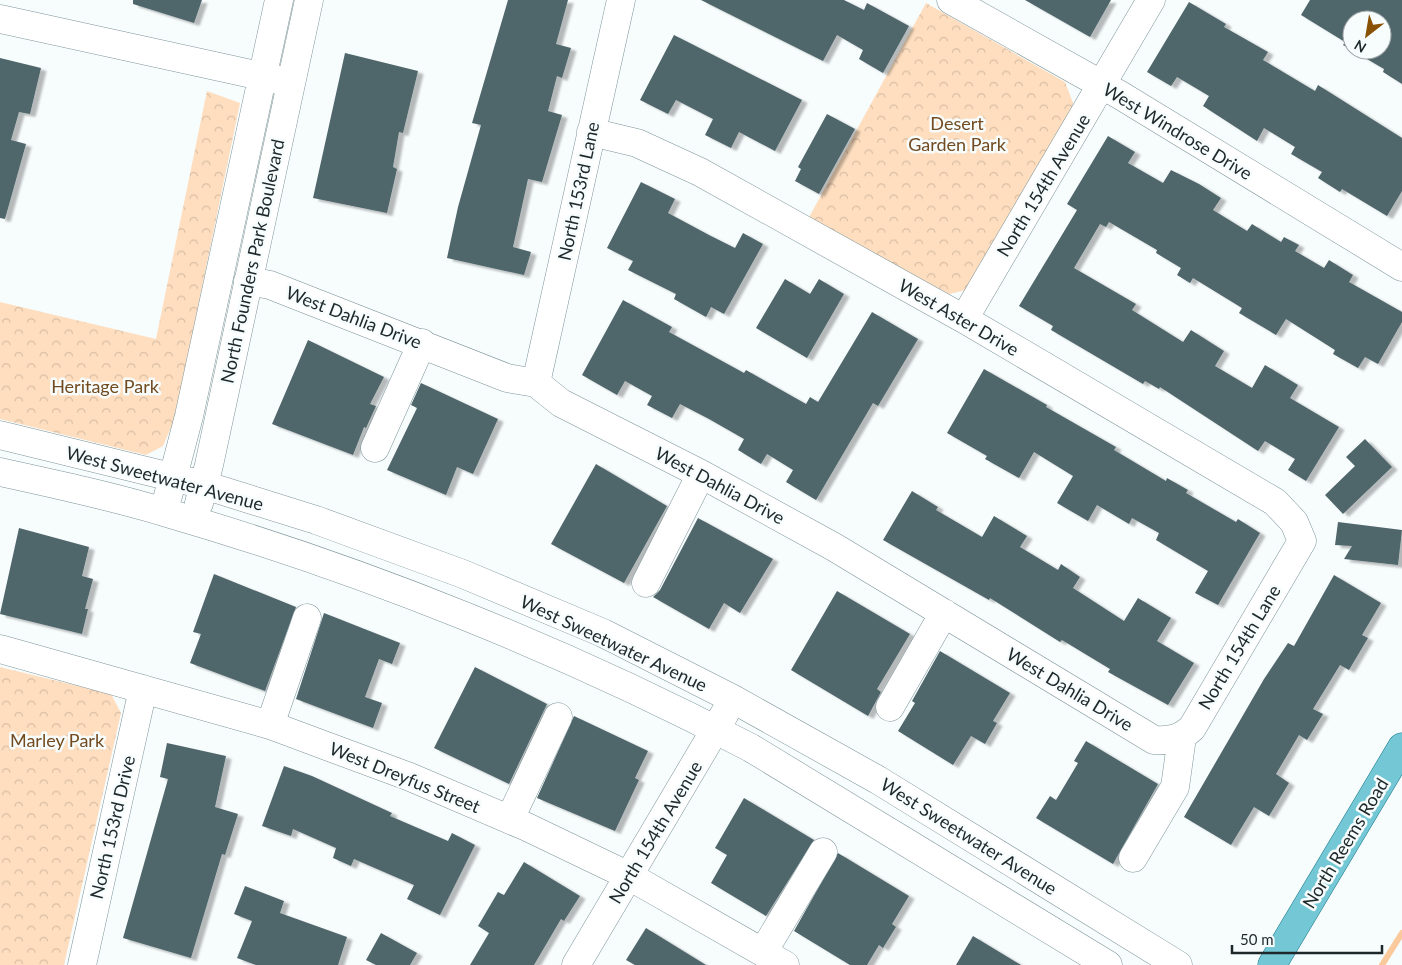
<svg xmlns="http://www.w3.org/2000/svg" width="1402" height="965" viewBox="0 0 1402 965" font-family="Lato,sans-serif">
	<defs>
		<pattern id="park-crowns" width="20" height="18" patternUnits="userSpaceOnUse" patternTransform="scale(1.25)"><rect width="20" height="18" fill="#fedebf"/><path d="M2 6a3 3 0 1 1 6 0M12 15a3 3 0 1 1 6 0" fill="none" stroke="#d9bea4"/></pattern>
		<filter id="shadow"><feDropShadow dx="5.5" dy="3" stdDeviation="1" flood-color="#0004"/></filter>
	</defs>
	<rect width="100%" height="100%" fill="#f7fcfd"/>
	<path fill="url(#park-crowns)" d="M926,3L1065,82L1075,108L971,289L949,294L808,219Z
		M207,91L240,103L175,418L163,446L146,455L0,419V302L156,339Z
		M0,667L111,694L121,713L64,965H0Z"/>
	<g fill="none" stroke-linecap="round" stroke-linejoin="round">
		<path stroke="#faca9c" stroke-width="6" d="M1382,965L1402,933"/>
	</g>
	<path fill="#50666b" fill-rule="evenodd" filter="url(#shadow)" d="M133,0H202L194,23L133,4Z
		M508,0H568L556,44L571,48L562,78L557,76L548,111L562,115L542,182L528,179L513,247L531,252L524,275L447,258L458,207L481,125L472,123Z
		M701,0H844L864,10L867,3L909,26L883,73L859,59L863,50L837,35L823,61Z
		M1025,0H1111L1090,37Z
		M1310,0H1402V84L1383,72L1384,69L1343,45L1345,42L1301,15ZM1352,20H1382V50H1352Z
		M1189,2L1226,24L1224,27L1268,52L1263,60L1315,91L1318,85L1402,138V191L1387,216L1342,189L1340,192L1318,178L1322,172L1291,154L1295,147L1264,128L1257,141L1203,106L1209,96L1177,77L1171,86L1147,72Z
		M674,35L802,100L775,151L739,132L731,148L705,135L713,119L676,100L668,114L640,100Z
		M345,53L418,71L403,133L399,132L393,167L397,169L387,213L313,198Z
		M0,58L41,68L30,114L19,112L11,140L26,144L5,219L0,218Z
		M827,114L855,129L819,194L795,181L801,169L798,167Z
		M1108,136L1135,152L1128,163L1163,183L1171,170L1199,184L1221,198L1213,210L1247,231L1252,224L1281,242L1284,237L1299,245L1295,251L1324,268L1329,260L1353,275L1349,282L1402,312V322L1378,364L1365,357L1358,368L1333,354L1335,350L1286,319L1276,335L1239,313L1242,308L1193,278L1190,283L1177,275L1181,268L1156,253L1157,250L1109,222L1106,227L1100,224L1074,268L1136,304L1132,310L1183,342L1191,330L1224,351L1215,366L1252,388L1265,365L1298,385L1290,398L1339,427L1306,481L1288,470L1295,459L1265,441L1258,451L1160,387L1159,389L1145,381L1143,384L1051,330L1053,326L1019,306L1077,210L1067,204Z
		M641,182L675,199L668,213L709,235L735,248L743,233L763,244L724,314L711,307L706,317L674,299L676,294L628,270L633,261L607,248Z
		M785,279L810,294L819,279L844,294L807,358L756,328Z
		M623,300L672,327L669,332L744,373L746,370L806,404L810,397L818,402L872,312L918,339L878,406L873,403L816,500L786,482L793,470L767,454L761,464L738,450L744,439L709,419L680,404L672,418L647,405L652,396L625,381L617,395L582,375Z
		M308,340L384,377L370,404L376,406L366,428L364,427L353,455L272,424Z
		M984,369L1047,405L1046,407L1116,447L1114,450L1166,481L1167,478L1188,490L1186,493L1236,522L1238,519L1260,533L1218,605L1195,593L1208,571L1156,540L1159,533L1132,518L1129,524L1097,505L1088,521L1057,503L1073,476L1034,452L1019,478L985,459L987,456L947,433Z
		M421,383L498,419L473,474L457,467L446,495L387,470L417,408L411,405Z
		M1365,439L1392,467L1343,514L1325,495L1355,466L1346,457Z
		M596,464L667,506L624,583L551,544Z
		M912,491L938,507L936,510L982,537L994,516L1027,536L1020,547L1058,570L1061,564L1080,577L1073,588L1124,621L1138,598L1171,618L1157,641L1194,663L1168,705L1108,672L1110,669L1062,640L1060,642L990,598L989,600L883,540Z
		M698,518L773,559L740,613L724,603L709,629L653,597L660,590Z
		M1338,522L1402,530L1398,565L1344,559L1352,546L1335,545Z
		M19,528L89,547L82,576L93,579L85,609H88L82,634L0,614Z
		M214,574L296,607L265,691L190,663L201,634L193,632Z
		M1334,575L1381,603L1362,635L1368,638L1349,670L1340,665L1313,709L1323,714L1307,740L1299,735L1276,774L1289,783L1269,816L1254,807L1231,845L1184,817L1264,679L1288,643L1294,646Z
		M837,591L910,634L877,689L881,692L868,716L791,670Z
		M324,613L400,643L392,664L379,659L365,697L382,703L373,728L296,699Z
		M940,651L1010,693L993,721L997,723L985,744L971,736L953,765L898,731L915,703L912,701Z
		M475,667L547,704L509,784L434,748Z
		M574,716L648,751L635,778L639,780L615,831L537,798Z
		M1086,741L1158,784L1113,864L1036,818L1050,796L1056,800L1078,763L1074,761Z
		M167,743L226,756L215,807L238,814L225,855L222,854L191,958L123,938L168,779L160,777Z
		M284,766L312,776L392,813L390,816L448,841L452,833L475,845L440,915L407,899L414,885L354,859L351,866L333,858L336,848L293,829L291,836L262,826Z
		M744,798L814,840L766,916L711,883L727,855L715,848Z
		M838,853L909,896L892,924L896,927L883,948L879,945L867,965H850L794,931Z
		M524,862L580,896L564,921L561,919L534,965H470L489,933L478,926L498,892L504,895Z
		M245,886L284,901L280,913L347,937L338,965H256L237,958L252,921L234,914Z
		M646,928L706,965H635L626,960Z
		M381,933L417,953L410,965H376L366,960Z
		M973,936L1021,965H956Z"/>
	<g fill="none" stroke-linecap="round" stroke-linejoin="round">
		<g stroke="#7e959a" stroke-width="29">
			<path id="minor" d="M951,0L1120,95L1402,267
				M0,19L279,80
				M248,281L270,285L507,378L536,383L561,403L701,474L834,547L1154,740C1170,741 1180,739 1192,728L1302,541L1294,522L1275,502L964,319L700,172L637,143L591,132
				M964,319L1151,0
				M536,383L621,0
				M0,435L204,485L316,520L463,574L603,633L733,699L878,780L1178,965
				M375,448L422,343
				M0,472C55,484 111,496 164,512C364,570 566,651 751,748L1108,965
				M168,496L189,416L279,0
				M199,503L209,465L309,0
				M646,583L701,474
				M0,649L270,725L410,777L527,827L629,876L785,965
				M890,707L944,613
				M270,725L307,618
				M510,819L558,717
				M1133,858L1175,787L1182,737
				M763,952L823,852
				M82,965L143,689
				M576,965L725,713"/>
		</g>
		<g stroke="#197988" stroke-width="29">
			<path id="major" d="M1272,965L1402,747"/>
		</g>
		<use href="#minor" stroke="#fff" stroke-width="28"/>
		<use href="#major" stroke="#74c8d6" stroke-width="28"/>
	</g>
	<g text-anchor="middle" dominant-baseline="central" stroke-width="5" stroke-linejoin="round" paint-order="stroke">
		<g font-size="18" fill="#734b20" stroke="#f7fcfd">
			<text x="957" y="123">Desert<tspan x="957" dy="21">Garden Park</tspan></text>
			<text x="105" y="386">Heritage Park</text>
			<text x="57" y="740">Marley Park</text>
		</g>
		<g font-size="18" fill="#1e282a" stroke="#f7fcfd">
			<text transform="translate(1178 131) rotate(31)">West Windrose Drive</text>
			<text transform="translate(1043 185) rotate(-59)">North 154th Avenue</text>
			<text transform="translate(578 191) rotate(-78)">North 153rd Lane</text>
			<text transform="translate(252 261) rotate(-78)">North Founders Park Boulevard</text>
			<text transform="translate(354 317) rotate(21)">West Dahlia Drive</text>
			<text transform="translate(959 317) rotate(30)">West Aster Drive</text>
			<text transform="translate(165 478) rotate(15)">West Sweetwater Avenue</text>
			<text transform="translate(720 485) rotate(28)">West Dahlia Drive</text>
			<text transform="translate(614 643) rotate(25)">West Sweetwater Avenue</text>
			<text transform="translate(1239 647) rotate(-59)">North 154th Lane</text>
			<text transform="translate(1070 689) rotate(31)">West Dahlia Drive</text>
			<text transform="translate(405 777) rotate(22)">West Dreyfus Street</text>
			<text transform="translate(112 827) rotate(-77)">North 153rd Drive</text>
			<text transform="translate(655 832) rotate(-59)">North 154th Avenue</text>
			<text transform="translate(969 836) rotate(32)">West Sweetwater Avenue</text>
			<text transform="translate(1345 843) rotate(-59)">North Reems Road</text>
		</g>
	</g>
	<g transform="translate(1367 35) rotate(211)"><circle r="24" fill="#f7fcfd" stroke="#a0a7a9"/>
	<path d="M0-4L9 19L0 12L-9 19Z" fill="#895104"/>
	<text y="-8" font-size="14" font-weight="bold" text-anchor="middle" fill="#1e282a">N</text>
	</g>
	<path d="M1232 945v8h150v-8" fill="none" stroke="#1e282a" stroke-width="2.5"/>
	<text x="1240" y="945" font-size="15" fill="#1e282a" stroke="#f7fcfd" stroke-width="4" paint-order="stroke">50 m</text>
</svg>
